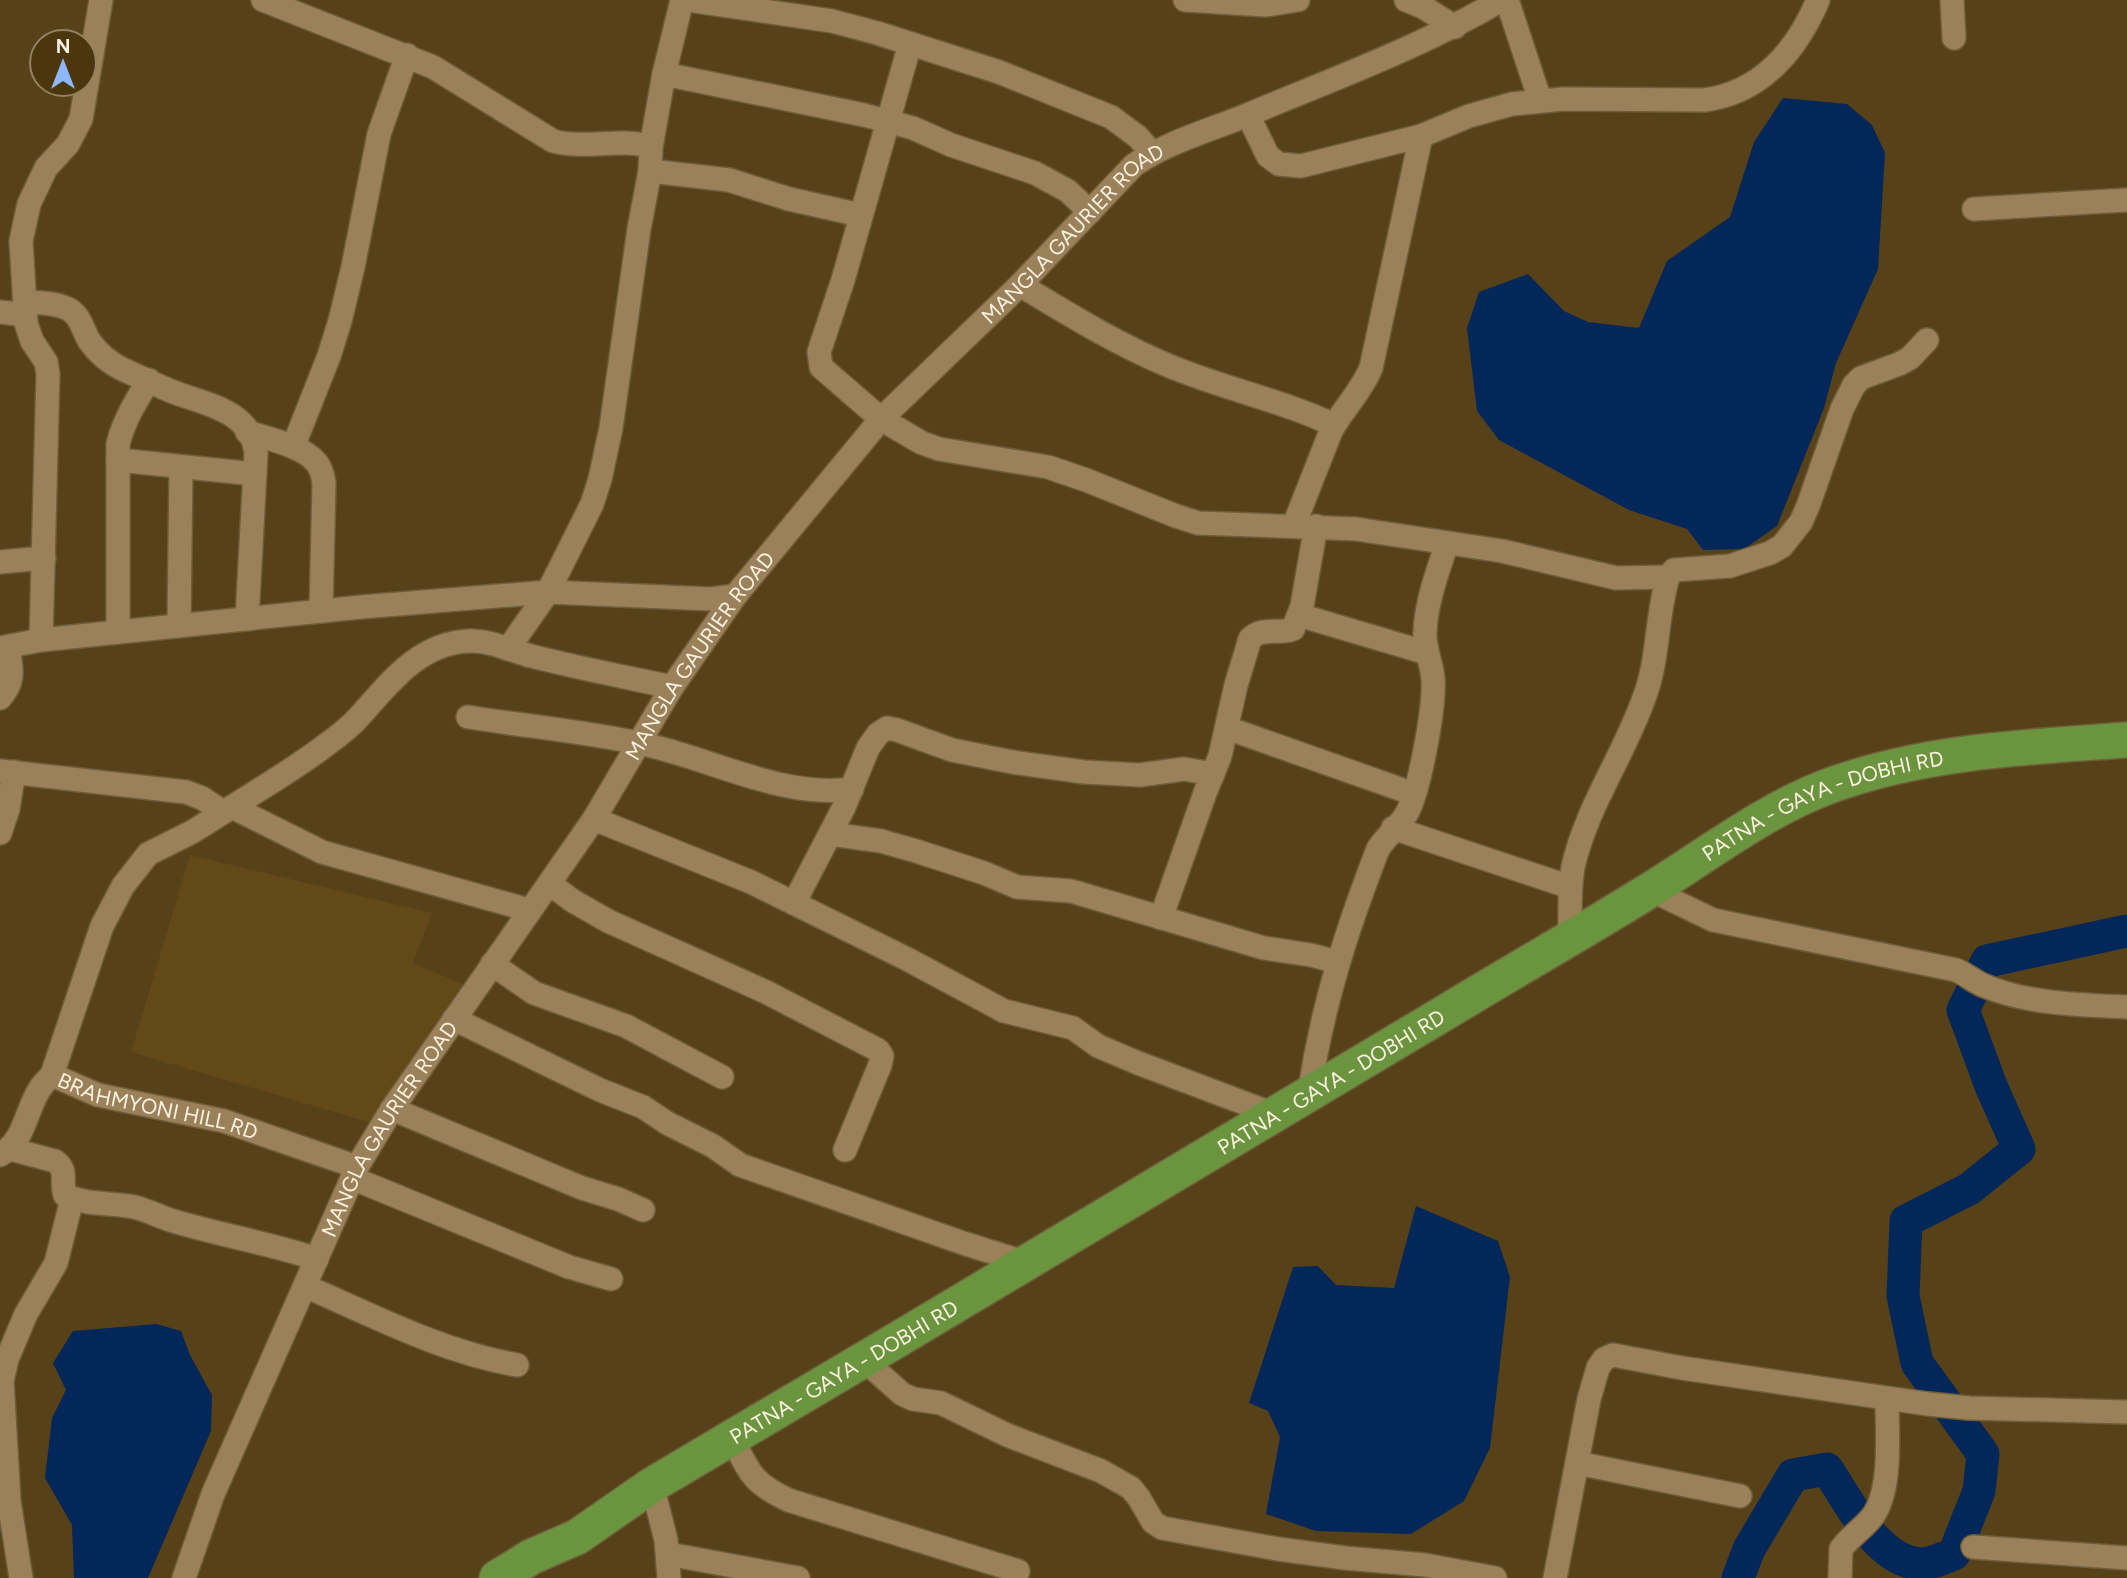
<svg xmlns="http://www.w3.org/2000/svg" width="2127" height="1578" viewBox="0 0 2127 1578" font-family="Figtree,sans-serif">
	<rect width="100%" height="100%" fill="#574119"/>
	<path fill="#634818" d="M190,855L432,913L413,963L465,985L375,1124L131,1052Z"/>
	<path fill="#04275a" d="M1783,98L1847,104L1872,125L1885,153L1878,269L1836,363L1824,408L1777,526L1744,549L1703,550L1687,529L1629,510L1499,440L1477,411L1467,328L1479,292L1528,274L1564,311L1588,322L1639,328L1667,261L1730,217L1754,142Z
		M1416,1206L1498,1241L1510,1277L1490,1448L1464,1501L1411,1534L1316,1531L1266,1514L1280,1437L1268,1411L1249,1403L1293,1267L1318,1266L1336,1285L1394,1288Z
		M156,1324L181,1331L190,1355L212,1395L211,1431L148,1578H74L72,1525L45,1478L52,1418L66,1390L53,1363L73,1331Z"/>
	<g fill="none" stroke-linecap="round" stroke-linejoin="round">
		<path stroke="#04275a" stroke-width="33" d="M1738,1578L1749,1549L1793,1475L1827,1469C1849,1502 1878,1563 1922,1564C1932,1564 1945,1557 1954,1554L1979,1491L1983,1454L1917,1363L1903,1296L1906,1221L1969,1189L2019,1149L1991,1086L1963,1010L1987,961L2127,931"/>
		<g stroke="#6e5c3a" stroke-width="26">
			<g id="street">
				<path d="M263,0L433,67L553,141C586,150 620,137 651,147"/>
				<path d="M688,0L832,21L877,33L999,72L1111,117L1138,137L1152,153"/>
				<path d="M1185,0L1266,5L1298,0"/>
				<path d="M1406,0L1423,7L1455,27"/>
				<path d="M1507,0L1540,100"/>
				<path d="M1952,0L1954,38"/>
				<path d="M910,44L843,280L819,352L821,367L881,419L922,443L939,449L1048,467L1086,480L1176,516L1198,523L1356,529L1502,551L1616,578L1668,577"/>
				<path d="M664,74L682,0"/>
				<path d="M1248,115L1268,156L1279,164L1301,166L1421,136L1469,116L1512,104L1563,99L1704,100C1761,93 1797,50 1818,0"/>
				<path d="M650,171L729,180L789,199L860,215"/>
				<path d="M1974,209L2127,200"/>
				<path d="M1020,285C1068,314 1115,343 1167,365C1221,388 1281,400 1334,425"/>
				<path d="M24,302C38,303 53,302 66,308C81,314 82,330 90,342C98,353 110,363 122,369C140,377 158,386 176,393C208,405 251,411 256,453L247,619"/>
				<path d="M0,312L25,315"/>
				<path d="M247,432C266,438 303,446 316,462C321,468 323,476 324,483L321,611"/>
				<path d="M293,447L329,356L340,321L353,267L379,134L407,55"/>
				<path d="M118,460L255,474"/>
				<path d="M1294,525L1331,431C1343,409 1361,392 1371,368L1421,136"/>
				<path d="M0,562L44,558"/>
				<path d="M1299,615L1427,653"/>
				<path d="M179,626L181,467"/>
				<path d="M118,632V444C124,420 136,401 149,380"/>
				<path d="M41,640L48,374L46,362L32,341L26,323L21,241L29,204L46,168L68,144L81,119L101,0"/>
				<path d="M0,648L41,640L361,607L548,592L711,599L735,596"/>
				<path d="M508,649L548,592L592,504L600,479L611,428L639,229L650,171L651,147L664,74L864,115L913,128L951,145L1035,173L1068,191L1090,212"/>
				<path d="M0,698C16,680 11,669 8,647"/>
				<path d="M468,717C524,726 582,731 638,743C707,756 780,799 852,789"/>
				<path d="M1227,728L1414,794"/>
				<path d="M0,771L186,792L202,798L223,812"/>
				<path d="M594,819L751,882L907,959L1004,1011L1073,1028L1098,1046L1138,1063L1276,1115"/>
				<path d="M1393,828L1570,887"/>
				<path d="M0,833L8,809L14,772"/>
				<path d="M830,834L881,841L916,851L984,873L1017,887L1071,891L1264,948L1311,955L1337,962"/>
				<path d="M550,884L573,901L608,921L766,992L878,1050L882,1056L880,1065L845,1150"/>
				<path d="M1651,890L1713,920L1956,970C1966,974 1974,982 1985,986C2028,1004 2081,1005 2127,1007"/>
				<path d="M794,903L844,807L868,748L878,734L887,728L897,730L952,750L1012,762L1084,772L1140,775L1184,769L1213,774"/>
				<path d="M529,910L322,852L232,807C263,787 296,768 326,745C337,737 349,728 358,718C389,684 418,643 469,641C490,640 512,651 531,656C578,668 625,677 672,687"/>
				<path d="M1161,918L1205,793L1220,756L1236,685L1250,639C1263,626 1278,635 1293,629L1302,606L1316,526"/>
				<path d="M1570,937C1570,914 1569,890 1573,867C1586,808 1624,755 1644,698C1659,660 1656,616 1668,577L1674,570L1730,566L1770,553L1782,546L1801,522L1808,506L1842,409L1854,385L1861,378L1899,364L1910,358L1927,340"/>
				<path d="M492,964L534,993L626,1026L722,1077"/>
				<path d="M454,1019L600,1090L643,1107L667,1123L713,1146L740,1165L966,1244L1027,1263"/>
				<path d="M52,1075L102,926L123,886L148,854L192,832L232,807"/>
				<path d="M1309,1095C1322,1006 1346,932 1378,849C1386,836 1402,824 1408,811C1420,787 1435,706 1433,679C1432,663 1424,649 1425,632C1426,602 1438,571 1447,543"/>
				<path d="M392,1109L582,1188L618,1199L643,1210"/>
				<path d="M10,1149L55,1161C69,1171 60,1182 65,1195C87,1206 111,1202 134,1207C147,1210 158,1216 170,1220C219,1235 269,1243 317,1259"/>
				<path id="s1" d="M0,1155C26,1140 25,1110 41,1087C44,1083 48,1079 52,1075L98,1095L224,1121L357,1167"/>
				<path d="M352,1178L569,1267L611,1279"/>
				<path d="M305,1286C374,1316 442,1352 517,1365"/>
				<path d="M864,1360L902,1394L913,1399L941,1403L1007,1435L1101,1471L1131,1488L1139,1498L1153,1522L1162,1528L1278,1549L1345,1558L1425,1565L1495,1578"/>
				<path d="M732,1438C750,1473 751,1482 788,1500L1018,1571"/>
				<path d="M1577,1463L1740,1496"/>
				<path d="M652,1485L666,1540L669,1578"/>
				<path d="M1973,1547L2127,1558"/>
				<path d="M668,1554L798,1578"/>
				<path d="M21,1578L9,1501L2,1381L7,1359L26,1314L56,1263L72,1199"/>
				<path id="s2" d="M184,1578L213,1494L357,1167L392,1109L594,819L672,687L735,596L881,419L1020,285L1134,165C1171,140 1212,130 1252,113C1336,78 1423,46 1501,0"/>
				<path d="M1555,1578L1589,1399L1598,1368L1604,1359L1613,1355L1682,1368L1928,1404L1969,1408L2127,1412"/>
				<path d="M1840,1578L1841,1549C1851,1535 1867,1526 1875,1513C1892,1484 1887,1431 1887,1399"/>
			</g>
		</g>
		<g stroke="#6e5c3a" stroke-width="38">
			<g id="primary">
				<path id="s3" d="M497,1578L531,1557L577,1537L652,1485C917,1328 1182,1172 1446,1012C1515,970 1586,930 1655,887C1711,852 1767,809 1829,786C1924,751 2027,747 2127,740"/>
			</g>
		</g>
		<use href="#street" stroke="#9a8159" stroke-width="23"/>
		<use href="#primary" stroke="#6b943f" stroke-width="35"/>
	</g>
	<g text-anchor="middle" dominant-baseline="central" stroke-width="6" stroke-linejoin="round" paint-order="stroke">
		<g font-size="21" fill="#fdf2e1" stroke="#4c360d">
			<text stroke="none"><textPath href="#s2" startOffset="1628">MANGLA GAURIER ROAD</textPath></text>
			<text stroke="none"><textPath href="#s2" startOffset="1062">MANGLA GAURIER ROAD</textPath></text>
			<text stroke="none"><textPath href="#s3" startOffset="1538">PATNA - GAYA - DOBHI RD</textPath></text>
			<text stroke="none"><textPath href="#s3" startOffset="971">PATNA - GAYA - DOBHI RD</textPath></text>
			<text stroke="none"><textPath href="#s1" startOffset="208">BRAHMYONI HILL RD</textPath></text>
			<text stroke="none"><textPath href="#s2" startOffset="495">MANGLA GAURIER ROAD</textPath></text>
			<text stroke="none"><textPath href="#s3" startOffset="404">PATNA - GAYA - DOBHI RD</textPath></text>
		</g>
	</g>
	<g transform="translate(63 63)"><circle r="33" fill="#4c360d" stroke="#938162" stroke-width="2"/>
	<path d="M0-5L12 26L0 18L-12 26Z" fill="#8db9fc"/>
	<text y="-10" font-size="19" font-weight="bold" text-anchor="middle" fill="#fdf2e1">N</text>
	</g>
</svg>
